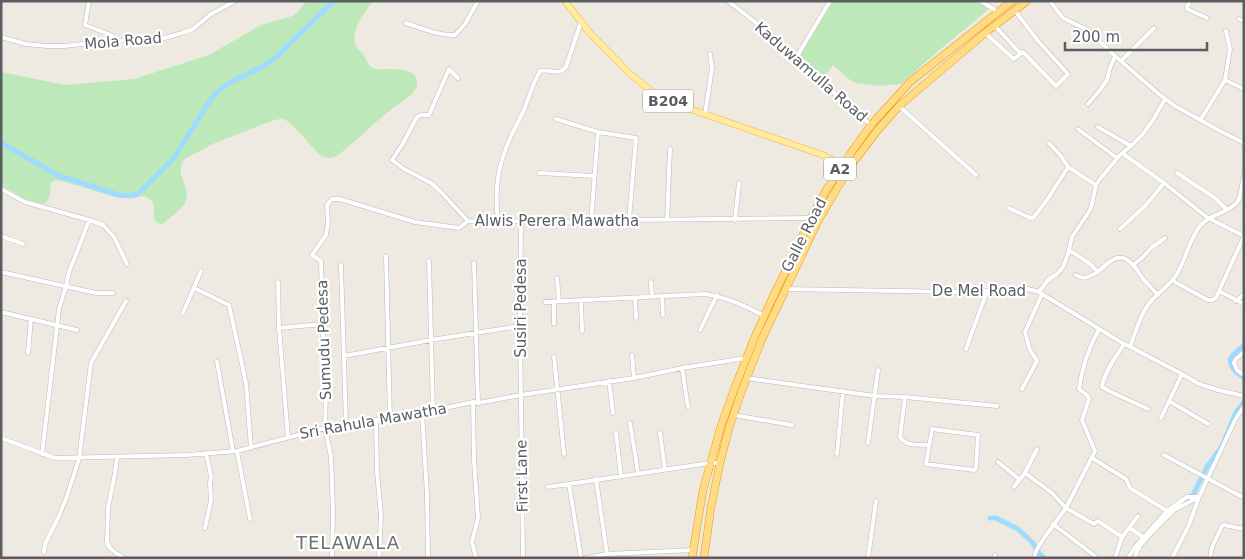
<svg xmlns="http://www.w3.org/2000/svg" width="1245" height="559" viewBox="0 0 1245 559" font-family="'DejaVu Sans',sans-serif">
	<rect width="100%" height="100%" fill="#eeeae1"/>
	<path fill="#bde8ba" d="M306,1H374C365,10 351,31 355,44C356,49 360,50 363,54C367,59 367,66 375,69C385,70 409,66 415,76C418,80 418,86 415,90C409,99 396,105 388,112C370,126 354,144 335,157L329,158L324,157L319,154L296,129L286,120L281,119L274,120L215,143L186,158C171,172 193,188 185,203C180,211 170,217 164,223L160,224L155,221C152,215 157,204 150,199C144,194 126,197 119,197C111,196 103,193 95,191C83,187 70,183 57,180L51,182C49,191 53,199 43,204C28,202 15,193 1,185V72L65,85L134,79L209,55L261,25L292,16L298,12Z
		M833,1H976L989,9L937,52L901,84L880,86L856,83L850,80L833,65L823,79L799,58Z"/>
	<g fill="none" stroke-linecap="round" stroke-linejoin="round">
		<path stroke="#9fdaff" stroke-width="5" d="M1,143L54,173L60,176L119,195L131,196L138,194L174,158L207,105L216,93L228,84L267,64L278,56L285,48L334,1
			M1244,345L1233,355L1230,360C1232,371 1236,371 1244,378
			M1189,498L1193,495L1207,467L1222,446L1236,412L1244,402
			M990,518H996L1018,529L1033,543L1038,552L1044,558
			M1131,558L1141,543"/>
		<g stroke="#b6babf" stroke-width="5">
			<path id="street" d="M89,1L85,25L111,35L116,40
				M728,1L777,39L832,91L871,125
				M981,1L998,12
				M1050,1L1063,18L1088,30L1115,56L1160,95L1175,106L1222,132L1244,143
				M1190,1L1187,7V9L1207,18
				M1015,11L1039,42L1068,74L1056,86L1023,52
				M1239,19L1244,21
				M406,23C422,28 439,36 455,35L465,24L478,1
				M1226,31L1230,49L1225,80L1244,89
				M985,33L1014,59L1023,52L1020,53L995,26
				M1,37L26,44L47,46H64L110,41L161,39L182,33L193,29L211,14L235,1
				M796,58L830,1
				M1121,61L1154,28
				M458,78L449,69L429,115H421L417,117L402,145L392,160L404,169L431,183L441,192L468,221L591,222L629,220L811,218
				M1088,104L1100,90L1107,80L1110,68L1115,56
				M899,106L976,175
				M705,114L712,68L710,54
				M556,119L598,132L636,138L629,220
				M1201,119L1225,80
				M1098,127L1131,146
				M1078,129L1117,158
				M1049,143L1061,156L1068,167
				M1122,153L1164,183L1208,218L1244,236
				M539,173L594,176
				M1177,173L1215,198L1226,209
				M1,189L25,202L89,220L103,225L114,237L127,264
				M1009,208L1028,217L1031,218L1034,217L1049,197L1068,167L1096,185
				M667,220L670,149
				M735,220L739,183
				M498,221C494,188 498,164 512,134C516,126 520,118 524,110C529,97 533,83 540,71C550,68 558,77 566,67L581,22
				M521,221L520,326L523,558
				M591,222L598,132
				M1120,229L1146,205L1164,183
				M1,236L23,244
				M1069,250L1089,263L1098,272C1103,267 1110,260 1117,258C1130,255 1138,272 1144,280C1149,285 1153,290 1158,295
				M386,256L390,418
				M429,261L433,411
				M474,263L478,403
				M341,265L346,424
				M1133,265L1142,258L1151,248L1165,238
				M1,272L96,293H113
				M1076,275C1084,281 1090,276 1098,272
				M557,278L559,301
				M1173,281L1208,300C1215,301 1217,297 1219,291L1244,236
				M278,282L279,328L288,437
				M651,282L652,297
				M194,288L229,305L246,383L251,448
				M785,289L957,292L1028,289L1039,292L1119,341L1182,374L1199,384L1218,390L1244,396
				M1219,291L1244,304
				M1039,292L1048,280L1057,274L1063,267L1068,254L1072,237L1090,210L1092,204L1096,185L1100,179L1120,155L1131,146L1143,134L1153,120L1165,99
				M662,296L663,315
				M635,298L636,318
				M581,300L582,331
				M1236,301L1244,294
				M545,302L705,294C726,297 746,306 764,316
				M1,312L77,330
				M183,313L201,271
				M554,324V301
				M279,328L323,324
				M700,330L717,295
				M1124,344C1117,355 1103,374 1102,387L1109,391L1148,409
				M1130,347C1136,331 1141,311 1153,299C1161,290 1171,284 1177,274C1186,259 1189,240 1200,226C1209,214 1230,213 1238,201C1242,193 1242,183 1244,175
				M966,349L987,291
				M1244,352L1236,359L1234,363L1237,370L1244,375
				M28,353L31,319
				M632,355L634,378
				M344,356L431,340L520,326
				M554,357L564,454
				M217,362L233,451
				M682,368L688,407
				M746,378L875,396L905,397L997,406
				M609,381L613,413
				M1022,389L1037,361L1030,350L1025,332L1042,294
				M905,397L900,437C906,447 919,444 929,445
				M1169,401L1208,424
				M473,402L474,460L478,518L472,542L476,558
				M422,413L427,494L428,558
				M734,415L792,425
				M1161,418L1182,374
				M376,420L377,472L381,515L379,558
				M630,423L638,473
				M932,429L978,435L976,468L974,470L926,464Z
				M616,433L621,476
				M660,433L665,470
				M1,438L55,458L187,455L237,451L325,428L422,413L473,402L478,403L521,395L634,378L682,368L746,358
				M868,443L878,370
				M237,451L250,519
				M42,454L59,309L66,286L69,272L82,239L89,220
				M837,454L843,391
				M1164,455L1244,498
				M117,458L115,473L108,508L107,542L110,548L116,553L124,558
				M1092,458L1126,479L1130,488L1167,511
				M998,462L1019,479
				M1025,473L1052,493L1066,508L1094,524L1098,521L1122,537
				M596,479L607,554
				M548,487L569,484
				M1014,487L1025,473L1037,449
				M1053,524L1095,556
				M205,528L211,500L210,483L211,476L206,453
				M1130,528L1143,537
				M44,552L45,544L59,516L67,496L79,459L91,363L126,301
				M332,558L333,511L331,457L325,428L326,393L324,371L321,261L312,255L326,235L328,223L327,205L332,199H340L415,222L459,228L468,221
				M581,558L569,484L710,463H720
				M587,558L607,554L694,550
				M868,558L876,501
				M995,558V555
				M1034,558L1036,551L1044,538L1066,508L1095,451L1082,420L1089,399L1087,395L1079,389C1082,367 1088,349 1099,329
				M1115,558L1122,537L1138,516
				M1128,558L1135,547L1167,511L1187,497H1199L1174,510L1153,531L1140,546L1134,558
				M1172,558L1189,525L1199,497L1235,420L1244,406
				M1210,558L1212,547L1222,526L1224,525L1244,529"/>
		</g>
		<g stroke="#fdc34b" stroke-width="7">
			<path id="primary" d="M565,1L589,32L629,73L655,94L684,107L823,155L845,166"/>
		</g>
		<g stroke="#e90" stroke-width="8">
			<path id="highway" d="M692,558L703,490L721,426L735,387L756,334L772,299L811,218L825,192L843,164L871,125L910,82L1012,1
				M704,558L711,507L720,463L729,428L742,390L762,339L818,221L849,168L877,131L899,106L985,33L1027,1"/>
		</g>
		<use href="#street" stroke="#fff" stroke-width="4"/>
		<use href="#primary" stroke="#ffeca4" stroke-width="5.5"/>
		<use href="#highway" stroke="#ffdb86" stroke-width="7"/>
	</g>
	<g text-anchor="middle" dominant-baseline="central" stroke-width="4.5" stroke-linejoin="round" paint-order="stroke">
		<g fill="#fff" stroke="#8b8e92" stroke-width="1">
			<rect x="643" y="89.5" width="50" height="23" rx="4"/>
			<rect x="824" y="157.5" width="32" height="23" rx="4"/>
		</g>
		<g font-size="14" font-weight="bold" fill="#595e63">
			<text x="668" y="101">B204</text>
			<text x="840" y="169">A2</text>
		</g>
		<g font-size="15" fill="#595e63" stroke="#fff">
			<text transform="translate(123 41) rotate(-5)">Mola Road</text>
			<text transform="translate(811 72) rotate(41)">Kaduwamulla Road</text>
			<text x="557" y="221">Alwis Perera Mawatha</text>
			<text transform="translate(804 235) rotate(-63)">Galle Road</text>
			<text x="979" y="291">De Mel Road</text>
			<text transform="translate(521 308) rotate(-90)">Susiri Pedesa</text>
			<text transform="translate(324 340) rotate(-92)">Sumudu Pedesa</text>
			<text transform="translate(373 421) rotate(-10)">Sri Rahula Mawatha</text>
			<text transform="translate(522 476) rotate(-91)">First Lane</text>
		</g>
		<g font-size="18" letter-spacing="1" fill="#6a7075" stroke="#fff">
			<text x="348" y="542">TELAWALA</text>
		</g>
	</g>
	<rect width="1245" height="559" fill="none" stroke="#595e63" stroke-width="5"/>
	<path d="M1065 42v8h142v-8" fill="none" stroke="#595e63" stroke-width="2.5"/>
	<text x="1072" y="42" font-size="15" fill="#595e63" stroke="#ffffff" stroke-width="4" paint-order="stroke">200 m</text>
</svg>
